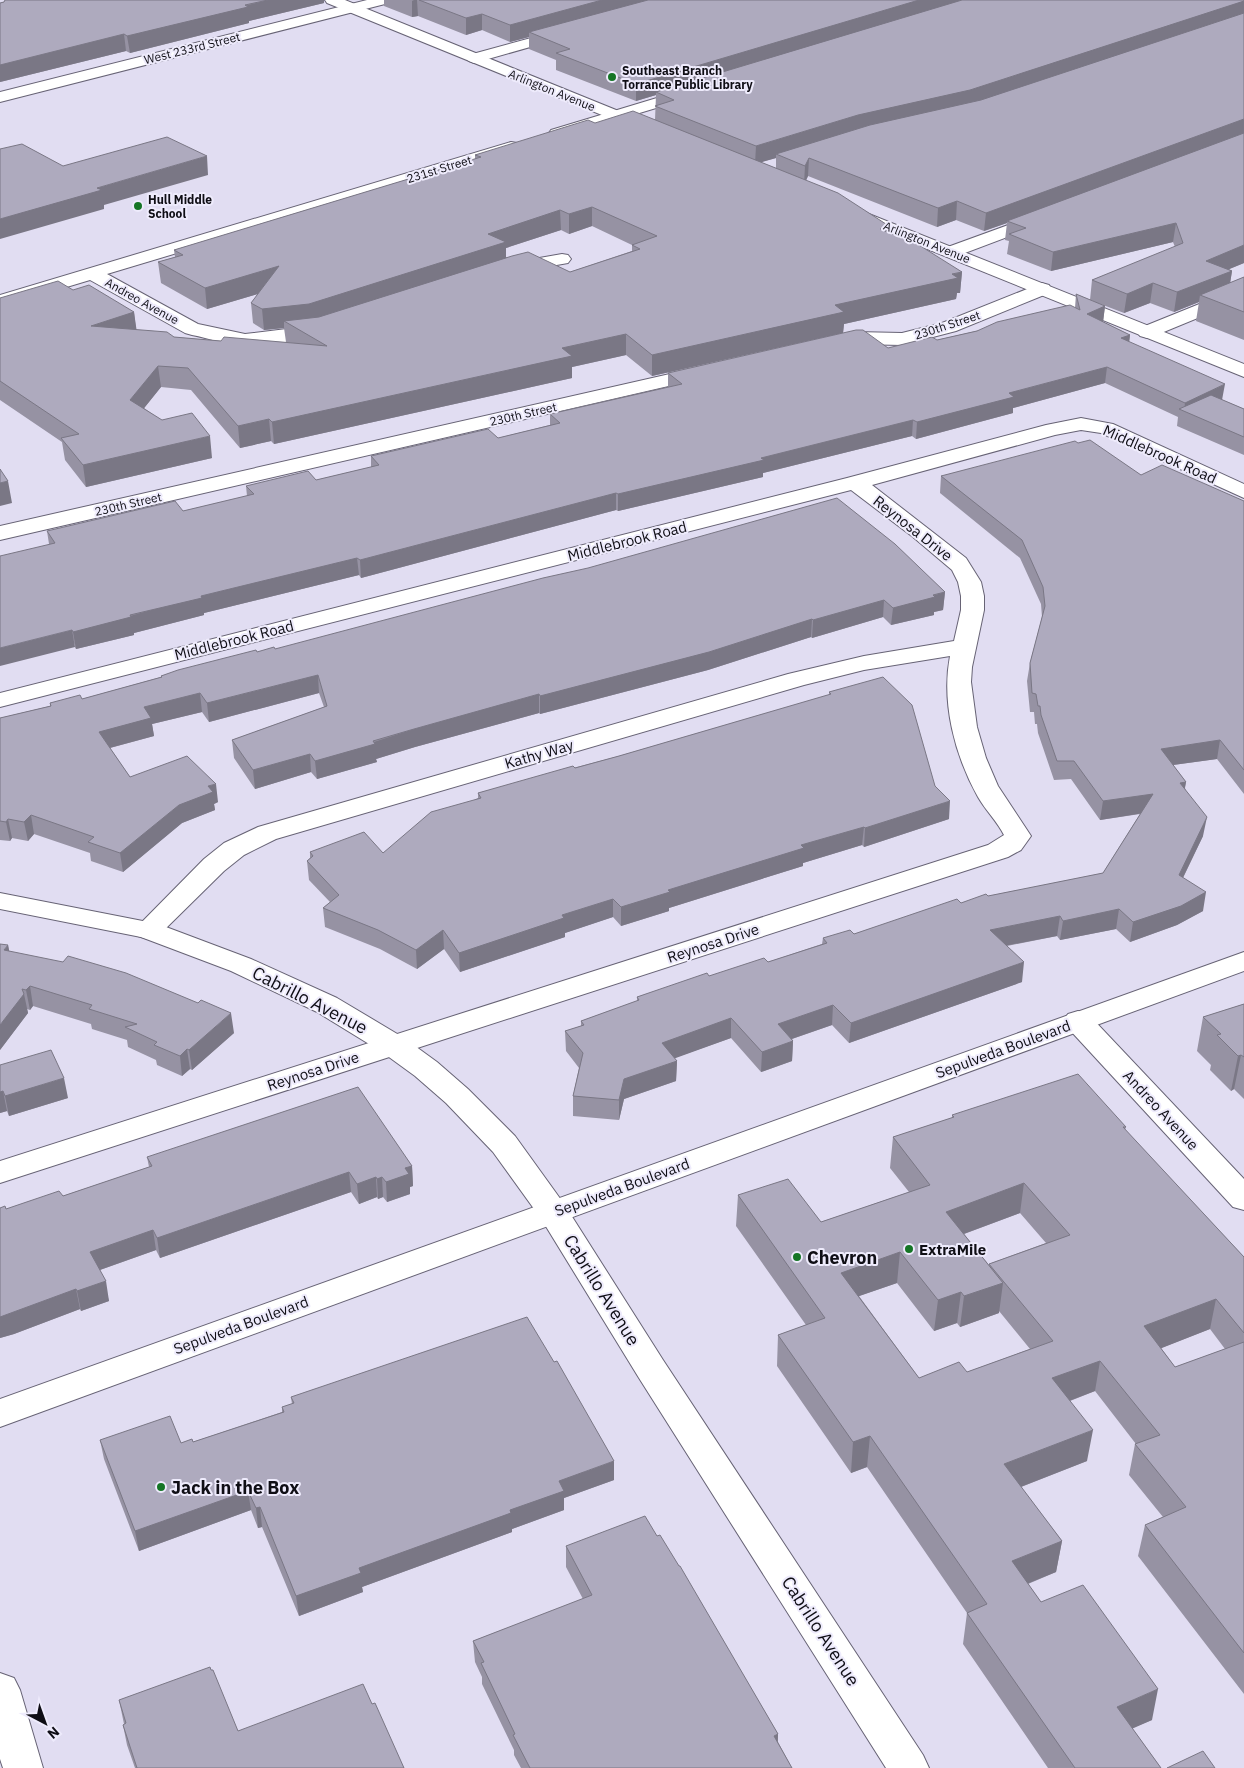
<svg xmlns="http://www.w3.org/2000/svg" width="1244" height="1768" viewBox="0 0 1244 1768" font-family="'IBM Plex Sans',sans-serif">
	<rect width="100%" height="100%" fill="#e1ddf2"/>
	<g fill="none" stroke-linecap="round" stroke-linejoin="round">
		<g stroke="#676375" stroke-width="2">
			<path id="street" d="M367,0H391L389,3L0,102V92Z
				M564,29L569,30L571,33L569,36L474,63L469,61L466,58L469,55Z
				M690,88L696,90L698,93L696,96L563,136H551L549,133L551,130Z
				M511,142L517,143L519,147L517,151L107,274L198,324L245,334L311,326L323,323L330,325L333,329C326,338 260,346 246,346C228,346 209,338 192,335L185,333L90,280L0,307V295Z
				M1041,213L1047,214L1050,218L1047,222L957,256L951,257L945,256L942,252L945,248Z
				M562,254L568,255L571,259L568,263L511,273L505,272L502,268L505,264L511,263Z
				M1042,283L1049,285L1051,289L1049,293L956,331L902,345L855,344L837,348L830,346L827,342L830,338L855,332L902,333L942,323Z
				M1244,286V299L1154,336L1147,338L1140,336L1137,332L1140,328Z
				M705,366L712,368L715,372L712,376L0,540V526Z
				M1081,418L1113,424L1244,484V498L1101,433L1081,430L1055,435L872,485L966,558L981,582L984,596V610L972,667L971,682L977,727L986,758L998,786L1031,836L1021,850L1008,857L0,1183V1161L988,845L1004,835C997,821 986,811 978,797C955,756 941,703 950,656L864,670L804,685L276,839L244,855L224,871L158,936L148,939L138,936L134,930L204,859L224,843L258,827L788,674L864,656L954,641L961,610V596L958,582L952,570L913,537L851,490L0,707V693L847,478L1046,425Z
				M1078,1011L1088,1014L1244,1179V1210L1233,1207L1068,1028L1063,1021L1068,1014Z
				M0,1673L14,1678L20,1690L43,1768H3L0,1759Z"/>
		</g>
		<g stroke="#676375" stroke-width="2">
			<path id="secondary" d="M325,0H345L658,127L660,130L658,133H646L327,3Z
				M854,208L1244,364V377L848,217L845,213L848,209Z
				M0,893L158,924L251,959L337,998L404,1038L437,1062L468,1089L515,1136L564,1204L663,1360L923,1755L929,1768H886L639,1378L542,1220L493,1152L446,1103L415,1076L382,1052L317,1012L231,971L141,937L0,909Z"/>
		</g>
		<g stroke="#676375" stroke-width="2">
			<path id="primary" d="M1244,952V971L0,1427V1399Z"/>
		</g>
		<use href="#street" fill="#fff" fill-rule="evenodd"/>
		<use href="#secondary" fill="#fff" fill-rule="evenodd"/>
		<use href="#primary" fill="#fff" fill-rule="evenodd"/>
	</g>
	<path fill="#9692a3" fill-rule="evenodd" d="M5,0H324V3L249,21V23L130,53L126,51L0,82V3L4,2Z
		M384,0H1244V263L1229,269L1232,271L1230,283L1244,277V340L1196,321L1199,302L1174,312L1150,303L1124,313L1090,300L1092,280L1175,247L1173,242L1051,271L1007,254L1009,241L1005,240L1007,223L984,231L956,220L937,227L808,176L806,181L889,226L888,232L962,272L960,293H957L956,299L844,324L843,333L652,376L626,355L572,367V378L274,444L271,441L240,448L191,390L161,387L144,408L212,458L86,487L65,460L62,442L0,400V298L73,290L134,312L136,330L174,337L221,341L286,342L284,328L264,330L253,323L251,303L258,294L207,309L161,283L158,262L175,257L174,250L475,159V155L595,123L655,120L656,95L636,101L556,70V60L529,49V37L510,42L482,30L466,35L418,16L412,17L384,6ZM776,158V169L761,162ZM592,226L632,245V251L570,272L506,257V248L561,230L569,234Z
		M1076,294L1105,306L1103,322L1130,335L1129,342L1223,400L1244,409V455L1177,426L1178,417L1105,383L1013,408V413L916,439L912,436L763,473V477L618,511L616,510L361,578L359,575L204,613V615L134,633V635L76,649L75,647L49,544L47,531L183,511L247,496L246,486L316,480L371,467V456L498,438L550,425V414L668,387V373L888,348L937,340L1075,308Z
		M1078,443L1141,475L1244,501V794L1217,759L1173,765L1186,782L1185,788L1203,836L1183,878L1203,911L1177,925L1130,942L1116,929L1060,940L1057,936L1007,946L1022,982L849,1043L832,1025L792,1039L793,1041L792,1061L761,1072L731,1038L674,1058L677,1061L676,1081L624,1099L619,1120L573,1116V1096L579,1068L566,1051L565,1031L581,1026V1021L637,1001V997L709,976L768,962L822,944L823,938L854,934L961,903L988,896L1103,873L1140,814L1100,820L1071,779L1054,780L1038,733L1037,724H1035L1034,712H1030L1027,681L1030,663L1042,617L1041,604L1020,558L940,493L941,476Z
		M945,592L943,610L934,612V615L891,625L883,617L812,638L811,637L708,670L540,714L539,713L415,747L376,759L377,762L317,779L311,772L255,789L234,758L232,740L324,707L319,693L209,722L202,712L152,724L154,736L110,748L130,777L218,802L214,804L215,810L182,823L123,872L91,861L90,853L34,834L28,841L12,838L10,841L0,840V718L50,706V703L82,699L161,677V676L257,652L275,649Z
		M829,692L935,786L949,819L864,847L862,845L803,863V866L669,908V911L621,926L613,917L565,933V937L460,972L444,949L417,969L380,949L325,927L323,908L330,902L309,880L307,861L310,858V852L383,853L478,798V793L619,756L829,695Z
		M8,945L9,951L234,1033L192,1070L190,1069L182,1076L157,1065L156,1060L128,1047L127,1040L92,1029L91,1024L33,1006L30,1010L27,1009L28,1013L0,1050Z
		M1244,1004V1099L1234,1089L1231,1091L1210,1070L1211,1065L1197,1051L1203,1017Z
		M0,1065L68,1098L9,1116L7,1111L0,1113Z
		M952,1115L1126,1127L1125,1130L1244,1257V1694L1138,1556L1145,1525L1163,1517L1129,1475L1135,1444H1136L1095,1391L1070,1401L1087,1461L1021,1487L1062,1541L1056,1572L1028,1584L1041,1602L1152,1720L1132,1728L1161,1768H1048L963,1644L967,1613L867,1467L851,1473L777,1366L778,1335L806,1325L736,1226L738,1195L821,1222L909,1192L890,1168L893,1137L952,1118ZM1020,1213L1046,1243L989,1264V1265L964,1234ZM897,1283L934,1331L957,1323L960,1327L999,1313V1311L1030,1349L967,1372L919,1378L859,1296ZM1210,1329L1225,1349L1175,1367L1161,1348Z
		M147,1157L412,1166L413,1186L410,1187V1194L387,1202L383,1197L378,1199L377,1197L359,1204L351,1192L160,1258L156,1250L100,1270L109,1301L81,1311L80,1309L14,1334L0,1338V1208L6,1209L63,1196L149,1167Z
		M291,1397L614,1480L564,1498V1510L512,1529V1532L362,1587L363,1592L299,1616L262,1527L258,1528L251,1510L139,1551L104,1459L100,1440L181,1443L193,1442L282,1412V1407L292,1404Z
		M657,1536L679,1566L778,1734V1742L792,1768H521L514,1755V1750L482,1684V1677L475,1662L473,1641L583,1599L566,1567V1546Z
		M119,1700L238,1731L372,1704L404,1768H135L127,1745L123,1725L124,1724Z"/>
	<path fill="#7a7785" d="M268,0H324V3L249,21V23L130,53L127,36Z
		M414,0H417L418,16L412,17V1Z
		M602,0H661L529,32V37L510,42V25Z
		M919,0H972L656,92V95L636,101V84Z
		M1244,1V17L968,107L776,154V158L755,164L756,146L858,115Z
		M482,14V30L466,35V18Z
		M124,34L126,51L0,82V65Z
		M1244,119V136L1007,221V223L984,231L986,213Z
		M207,156L208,175L104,205V209L0,239V219L97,188Z
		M809,158L808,176L804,184L805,166Z
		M957,201L956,220L937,227L938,208Z
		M592,207V226L569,234V214Z
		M560,210L561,230L506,248V262L311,325L284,321V328L264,330L262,309Z
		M1176,223L1173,242L1051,271L1053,252Z
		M889,226L887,245L880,229Z
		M1244,245V263L1203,280L1206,261Z
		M279,266L281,287L207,309L205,288Z
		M1232,271L1229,290L1200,295L1199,302L1174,312L1177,292Z
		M962,272L960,293H957L956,299L844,324L843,333L652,376V355L835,305Z
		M1153,283L1150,303L1124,313L1127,294Z
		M1105,306L1103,322L1087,314Z
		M134,312L137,333L91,326Z
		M626,334V355L572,367V378L274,444L272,422L562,348Z
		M1130,335L1128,351L1121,338Z
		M158,366L161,387L133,422L130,400Z
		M1107,367L1105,383L1013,408V413L916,439L917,422L1009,393Z
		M1225,384L1222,400L1184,411L1185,403Z
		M269,419L271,441L240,448L238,426Z
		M913,420L912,436L763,473V477L618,511V494L761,458Z
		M210,436L212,458L86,487L83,465Z
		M8,481L12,503L0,506V483Z
		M616,493V510L361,578L360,560Z
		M357,558L359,575L204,613V615L134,633V635L76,649L73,632L201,596Z
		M945,592L943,610L934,612V615L891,625L893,608Z
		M884,600L883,617L812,638L813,620Z
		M812,619L811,637L708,670L540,714V696Z
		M72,630L75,647L0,666V648Z
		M318,675L319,693L209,722L207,703Z
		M200,693L202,712L152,724L154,736L102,750L99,732L144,707Z
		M539,694V713L415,747L376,759L377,762L317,779L315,761L414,729Z
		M1220,740L1217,759L1158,767L1161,749Z
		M310,754L311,772L255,789L253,770Z
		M1186,782L1182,801L1180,783Z
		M216,784L218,802L214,804L215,810L182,823L123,872L120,853L179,805L208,786Z
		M1153,794L1150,812L1100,820L1103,801Z
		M950,801L949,819L864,847L865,828Z
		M31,815L34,834L28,841L24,822Z
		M1207,817L1203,836L1175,894L1179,875Z
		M8,819L12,838L10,841L6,822Z
		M864,827L862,845L803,863V866L669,908V911L621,926V907L668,890L801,845Z
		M1206,892L1203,911L1177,925L1130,942L1133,922Z
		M613,899V917L565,933V937L460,972L459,953L562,915Z
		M1119,909L1116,929L1060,940L1063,921Z
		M1060,916L1057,936L988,949L990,930Z
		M443,930L444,949L417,969L416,950Z
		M8,945L12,965L4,950Z
		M1024,962L1022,982L849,1043L851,1023Z
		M30,986L33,1006L30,1010L26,990Z
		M24,994L28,1013L0,1050V1025Z
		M833,1005L832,1025L777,1044L778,1024Z
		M231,1013L234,1033L192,1070L189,1050Z
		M731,1018V1038L662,1063V1043Z
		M793,1041L792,1061L761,1072L762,1052Z
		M187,1049L190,1069L182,1076L180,1056Z
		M1241,1055L1234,1089L1231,1091L1238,1056Z
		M677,1061L676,1081L624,1099L619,1120V1100L624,1079Z
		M64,1078L68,1098L9,1116L5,1096Z
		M3,1091L7,1111L0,1113V1092Z
		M412,1166L413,1186L410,1187V1194L387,1202L386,1182L405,1168Z
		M349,1172L351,1192L160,1258L157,1238Z
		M376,1177L377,1197L359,1204L357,1184Z
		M382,1177L383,1197L378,1199L377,1179Z
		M1024,1183L1020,1213L942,1242L946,1212Z
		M153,1230L156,1250L94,1272L90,1252Z
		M900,1252L897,1283L839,1303L841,1273Z
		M106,1281L109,1301L81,1311L77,1291Z
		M1003,1283L999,1313L960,1327L964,1296Z
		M76,1289L80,1309L14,1334L0,1338V1317Z
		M961,1292L957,1323L934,1331L938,1300Z
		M1216,1299L1210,1329L1139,1357L1144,1326Z
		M1100,1361L1095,1391L1048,1409L1052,1378Z
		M1093,1430L1087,1461L1000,1495L1004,1464Z
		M870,1436L867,1467L851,1473L853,1442Z
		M614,1461V1480L564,1498V1510L512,1529V1532L362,1587L363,1592L299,1616L296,1596L359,1568L510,1510L559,1481Z
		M248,1491L251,1510L139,1551L135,1531Z
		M260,1507L262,1527L258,1528L256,1508Z
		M1062,1541L1056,1572L1007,1592L1012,1561Z
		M1158,1689L1152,1720L1111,1738L1117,1707Z
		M778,1734L777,1754L774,1736Z"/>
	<path fill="#aeaabe" stroke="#7a7785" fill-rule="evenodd" d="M5,0H268L245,5L248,7L127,36L124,34L0,65V3L4,2Z
		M419,0H602L510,25L482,14L466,18Z
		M648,0H919L636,84L556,53L570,49L529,32Z
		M962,0H1244V1L970,90L858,115L756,146L655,106L674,100L656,92Z
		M1244,13V119L986,213L957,201L938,208L809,158L805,166L776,154L870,125L981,100Z
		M633,111L838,193L889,226L880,229L919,245L962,272L952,274L958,278L835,305L844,312L652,355L626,334L562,348L572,356L272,422L269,419L238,426L188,368L158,366L130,400L162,420L192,413L210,436L83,465L61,438L79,434L0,381V298L58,281L73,290L89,285L134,312L91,326L167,332L174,337L221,341L224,337L327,346L284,321L319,317L512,256L528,252L570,272L640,249L632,245L657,236L592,207L569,214L560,210L488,234L506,242L309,304L262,309L251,303L279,266L205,288L158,262L183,255L174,250L481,157L475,155L530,138L588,120L595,123Z
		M1244,133V245L1206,261L1232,271L1177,292L1153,283L1127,294L1092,280L1183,243L1176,223L1053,252L1009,234L1026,228L1007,221Z
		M167,137L207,156L97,188L102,190L0,219V149L22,144L63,166Z
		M1244,277V312L1200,295Z
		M1076,294L1105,306L1087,314L1130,335L1121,338L1225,384L1185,403L1107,367L1009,393L1014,397L917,422L913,420L761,458L764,460L618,494L616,493L360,560L357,558L201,596L202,598L130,615L131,617L73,632L72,630L0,648V556L55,543L47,531L175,501L183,511L254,494L246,486L308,471L316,480L379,465L371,456L488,429L498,438L560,423L550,414L682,384L668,373L856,330H863L888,348L932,337L937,340L977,331L997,322L1070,305L1080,310Z
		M1211,395L1244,409V437L1179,409Z
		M1090,440L1141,475L1162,465L1244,501V770L1220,740L1161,749L1186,782L1180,783L1207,817L1179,875L1206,892L1181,906L1133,922L1119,909L1063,921L1060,916L990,930L1024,962L851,1023L833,1005L778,1024L793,1041L762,1052L731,1018L662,1043L677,1061L624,1079L619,1100L573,1096L583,1053L565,1031L584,1025L581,1021L639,1000L637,997L707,973L709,976L764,958L768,962L827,943L823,938L850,930L854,934L957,899L961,903L986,894L988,896L1103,873L1153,794L1103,801L1074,761H1057L1041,715L1040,706H1038L1036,694L1032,693L1030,663L1045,606L1043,587L1022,540L941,476L1075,441L1078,443Z
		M0,469L8,481L0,483Z
		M837,498L895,544L945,592L933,595L935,597L893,608L884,600L813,620L812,619L709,652L540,696L539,694L414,729L373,741L375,744L315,761L310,754L253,770L232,740L327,706L318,675L207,703L200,693L144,707L151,718L99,732L130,777L187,756L216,784L208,786L213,792L179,805L120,853L88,842L94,837L31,815L24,822L8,819L6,822L0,821V718L51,706L50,703L80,695L82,699L162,677L161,676L178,670L256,650L257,652L274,647L275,649L543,578L588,568Z
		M883,677L912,705L935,786L950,801L865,828L864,827L801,845L804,848L668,890L670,892L621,907L613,899L562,915L564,918L459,953L443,930L416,950L378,930L323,908L339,895L307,861L313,856L310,852L364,832L383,853L431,812L481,798L478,793L573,766L575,768L619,756L831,694L829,692Z
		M0,944L8,945L4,950L63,962L68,956L126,973L198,1003L201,1000L231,1013L189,1050L187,1049L180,1056L154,1045L157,1042L125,1027L137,1024L89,1009L92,1005L30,986L26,990L22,989L24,994L0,1025Z
		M1244,1004V1057L1241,1055L1238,1056L1217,1035L1221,1034L1203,1017Z
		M51,1050L64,1078L5,1096L3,1091L0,1092V1065Z
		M1078,1074L1126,1127H1123L1244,1257V1333L1216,1299L1144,1326L1175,1367L1244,1342V1653L1145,1525L1186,1507L1135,1444L1160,1435L1100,1361L1052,1378L1093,1430L1004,1464L1062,1541L1012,1561L1041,1602L1083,1585L1158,1689L1117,1707L1161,1768H1075L967,1613L987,1604L870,1436L853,1442L778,1335L825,1318L738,1195L788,1179L821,1222L930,1185L893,1137L954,1117L952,1115ZM1024,1183L1070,1235L989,1264L1053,1341L967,1372L959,1362L919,1378L841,1273L900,1252L938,1300L961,1292L964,1296L1003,1283L946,1212Z
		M358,1087L412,1166L405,1168L409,1174L386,1182L382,1177L377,1179L376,1177L357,1184L349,1172L157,1238L153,1230L90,1252L106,1281L77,1291L76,1289L0,1317V1208L5,1206L6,1209L59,1191L63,1196L152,1166L147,1157Z
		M527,1317L554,1362L557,1361L614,1461L559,1481L564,1491L510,1510L511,1513L359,1568L361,1573L296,1596L260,1507L256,1508L248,1491L135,1531L100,1440L170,1416L181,1443L192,1439L193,1442L284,1412L282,1407L294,1403L291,1397Z
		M645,1516L657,1536L660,1535L679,1566H680L778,1734L774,1736L792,1768H530L513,1735L515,1734L481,1663L484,1662L473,1641L592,1595L566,1546Z
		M210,1667L211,1670H213L238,1731L363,1684L372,1704L375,1703L404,1768H137L123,1725L126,1723L119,1700Z
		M1203,1751L1215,1768H1167Z"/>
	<g fill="#157525" stroke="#eeebfc" stroke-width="2">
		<circle cx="612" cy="77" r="5"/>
		<circle cx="138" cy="206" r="5"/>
		<circle cx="909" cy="1249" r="5"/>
		<circle cx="797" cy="1257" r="5"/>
		<circle cx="161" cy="1487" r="5"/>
	</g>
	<g text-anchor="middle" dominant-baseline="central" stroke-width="4" stroke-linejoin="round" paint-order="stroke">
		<g font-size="12" fill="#0f0e15" stroke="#eeebfc">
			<text transform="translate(192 48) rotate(-14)">West 233rd Street</text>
			<text transform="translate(552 90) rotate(22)">Arlington Avenue</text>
			<text transform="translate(439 169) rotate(-17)">231st Street</text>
			<text transform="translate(927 242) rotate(22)">Arlington Avenue</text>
			<text transform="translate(142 301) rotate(29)">Andreo Avenue</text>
			<text transform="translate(947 325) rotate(-18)">230th Street</text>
			<text transform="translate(523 414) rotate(-13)">230th Street</text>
			<text transform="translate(128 504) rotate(-13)">230th Street</text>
		</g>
		<g font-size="12" font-weight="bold" fill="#0f0e15" stroke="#eeebfc" text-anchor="start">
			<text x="622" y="70">Southeast Branch<tspan x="622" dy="14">Torrance Public Library</tspan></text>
			<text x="148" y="199">Hull Middle<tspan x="148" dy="14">School</tspan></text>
		</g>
		<g font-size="15" fill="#0f0e15" stroke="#eeebfc">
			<text transform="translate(1160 454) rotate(24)">Middlebrook Road</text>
			<text transform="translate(913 528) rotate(38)">Reynosa Drive</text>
			<text transform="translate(627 541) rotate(-14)">Middlebrook Road</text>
			<text transform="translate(234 640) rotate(-14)">Middlebrook Road</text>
			<text transform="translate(539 754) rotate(-16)">Kathy Way</text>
			<text transform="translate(713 943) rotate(-18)">Reynosa Drive</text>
			<text transform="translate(1003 1049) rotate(-20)">Sepulveda Boulevard</text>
			<text transform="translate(313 1071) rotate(-18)">Reynosa Drive</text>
			<text transform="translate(1161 1110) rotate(47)">Andreo Avenue</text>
			<text transform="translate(622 1187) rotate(-20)">Sepulveda Boulevard</text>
			<text transform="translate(241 1325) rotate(-20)">Sepulveda Boulevard</text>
		</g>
		<g font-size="15" font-weight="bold" fill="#0f0e15" stroke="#eeebfc" text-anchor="start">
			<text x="919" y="1249">ExtraMile</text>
		</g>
		<g font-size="18" fill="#0f0e15" stroke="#eeebfc">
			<text transform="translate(310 1000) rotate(27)">Cabrillo Avenue</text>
			<text transform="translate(602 1290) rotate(58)">Cabrillo Avenue</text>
			<text transform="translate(821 1631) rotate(57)">Cabrillo Avenue</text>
		</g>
		<g font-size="18" font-weight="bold" fill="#0f0e15" stroke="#eeebfc" text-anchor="start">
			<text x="807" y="1257">Chevron</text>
			<text x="171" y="1487">Jack in the Box</text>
		</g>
	</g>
	<g transform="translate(45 1723) rotate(139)" stroke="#eeebfc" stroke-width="4" paint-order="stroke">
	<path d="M0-4L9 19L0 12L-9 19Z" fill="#0f0e15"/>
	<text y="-8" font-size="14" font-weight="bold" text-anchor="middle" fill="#0f0e15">N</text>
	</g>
</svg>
